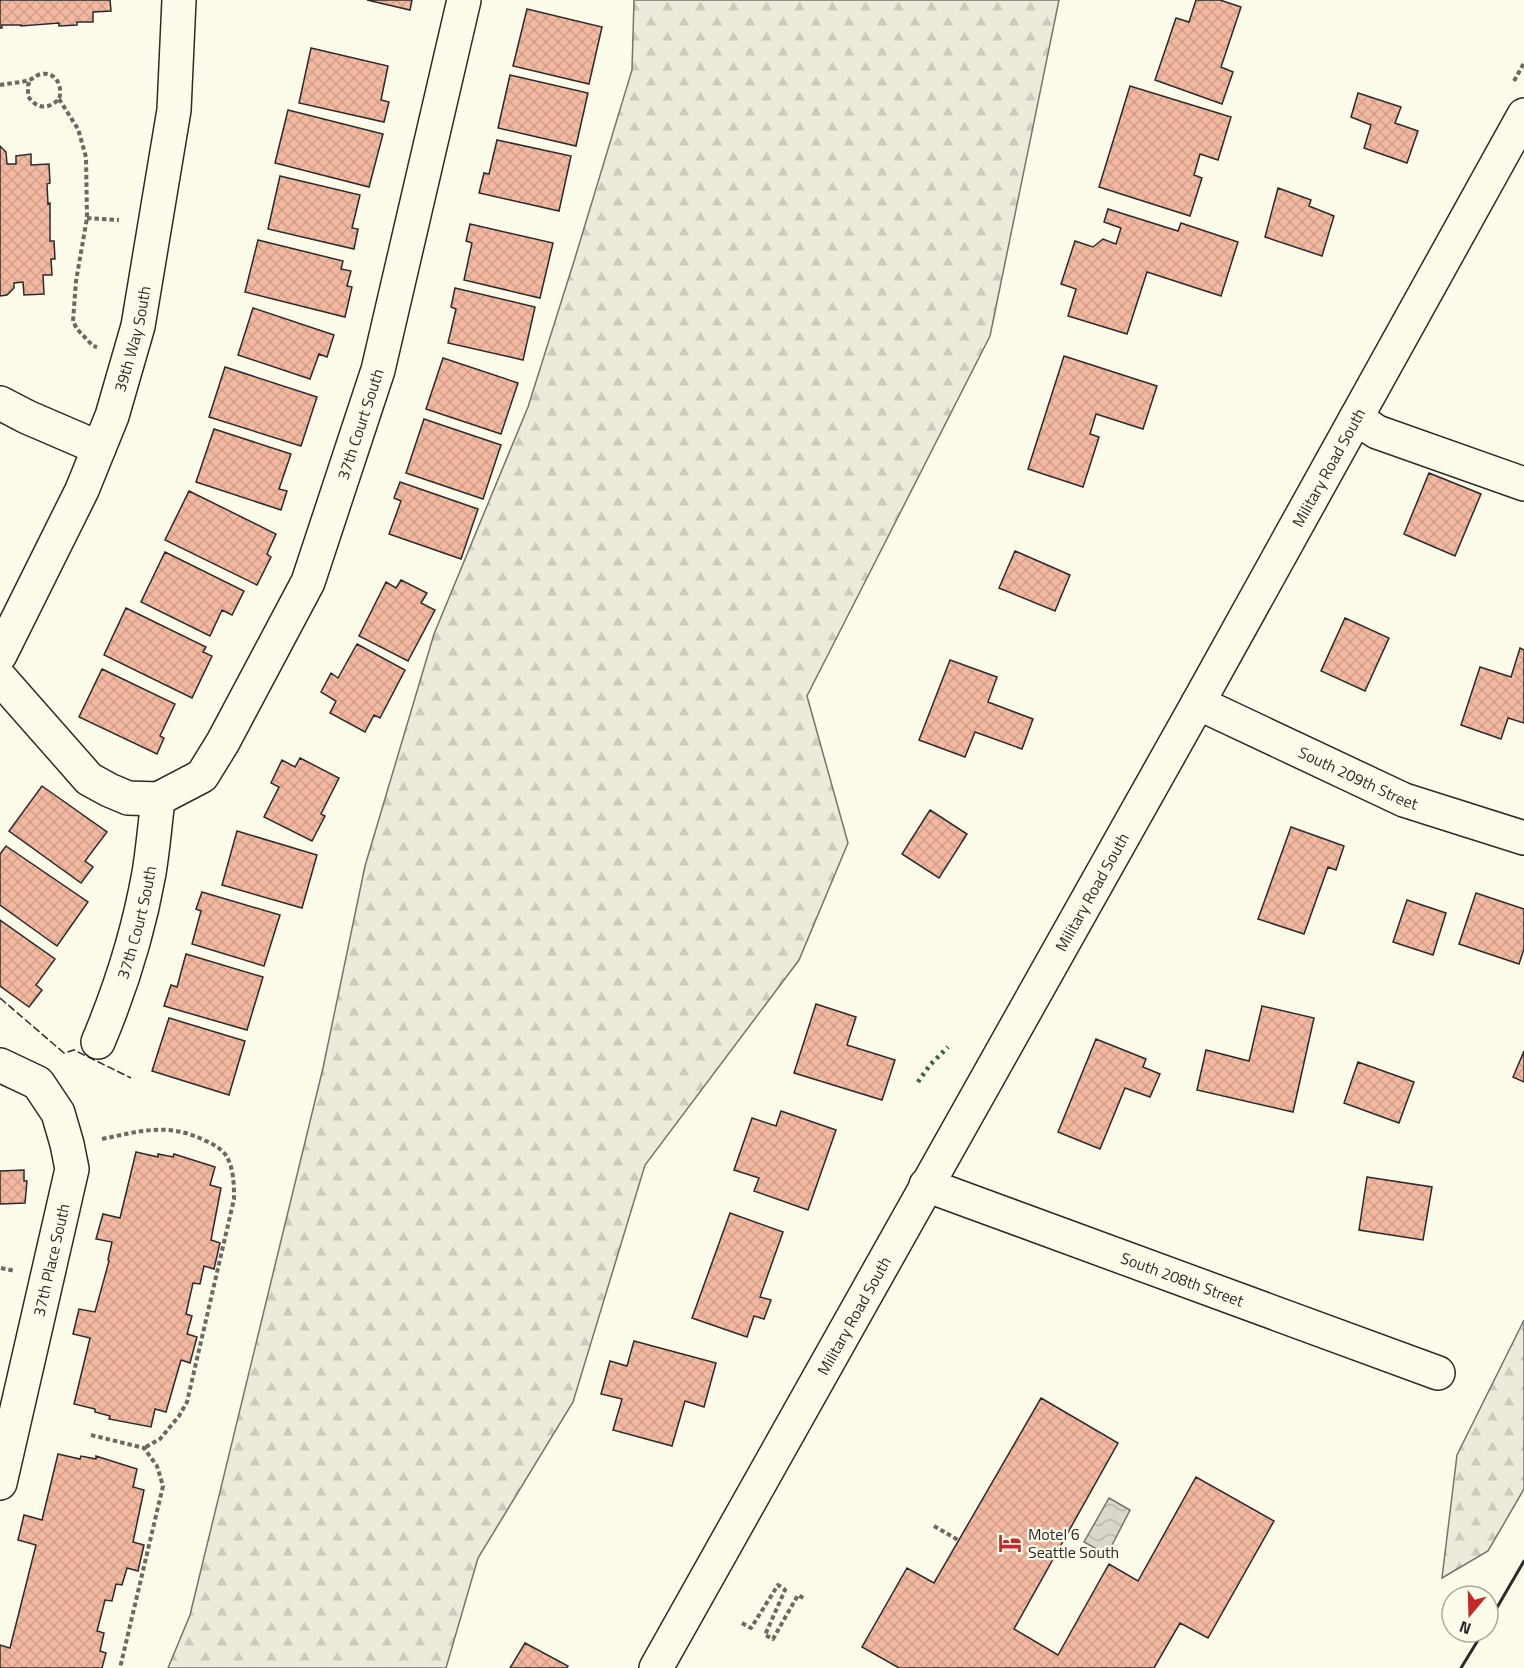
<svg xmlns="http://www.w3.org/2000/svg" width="1524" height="1668" viewBox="0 0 1524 1668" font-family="'Titillium Web',sans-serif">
	<defs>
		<pattern id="forest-firs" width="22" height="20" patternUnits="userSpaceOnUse" patternTransform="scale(1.5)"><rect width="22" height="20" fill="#ecebdb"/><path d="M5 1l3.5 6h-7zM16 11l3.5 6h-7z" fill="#cbcabc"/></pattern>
		<pattern id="water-waves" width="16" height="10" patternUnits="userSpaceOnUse" patternTransform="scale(1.5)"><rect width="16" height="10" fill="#d8d7c9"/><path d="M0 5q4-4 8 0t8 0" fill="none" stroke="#bab9ad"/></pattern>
		<pattern id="building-cross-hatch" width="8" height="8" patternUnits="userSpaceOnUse" patternTransform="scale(1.5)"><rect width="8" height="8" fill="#f2b8a0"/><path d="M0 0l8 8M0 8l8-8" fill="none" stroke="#d09e8a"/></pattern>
	</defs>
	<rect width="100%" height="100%" fill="#fdfbea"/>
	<path fill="url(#forest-firs)" stroke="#74746e" stroke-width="1.5" d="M634,0H1059L990,336L807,696L848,843L799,960L645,1165L573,1402L478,1558L446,1668H168L190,1615L323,1068L365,866L434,634L528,407L575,258L632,70Z
		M1524,1320V1489L1488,1551L1442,1578L1457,1455Z"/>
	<path fill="url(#water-waves)" stroke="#74746e" stroke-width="1.5" d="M1109,1498L1130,1510L1107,1555L1084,1542Z"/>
	<path fill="url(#building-cross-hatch)" stroke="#2b2b2b" stroke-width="1.5" d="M0,0H110L111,11L93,12V22H77V25L59,26V23L21,26V25H2V28H0Z
		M367,0H412L410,10Z
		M1196,0H1220L1241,7L1221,67L1233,72L1222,104L1155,80L1176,18L1189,22Z
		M527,9L602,27L589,84L513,66Z
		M311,48L388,66L381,100L389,102L384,122L299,103Z
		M510,75L588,93L576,146L498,128Z
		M1130,86L1231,117L1218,160L1200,154L1194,175L1202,178L1190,216L1099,187Z
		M1358,93L1401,107L1395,123L1418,131L1407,163L1364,148L1371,125L1351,117Z
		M288,110L383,134L369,187L275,163Z
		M497,140L571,156L559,211L479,193L484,173L489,174Z
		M0,146L6,152L7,164H16V156L31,154V165L49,164L50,183L47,184L48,204L50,203V241H54L55,259H51L52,275H43L44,294L24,295L23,282L14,283V288L7,295L0,296Z
		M280,176L360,195L352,228L358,229L354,249L268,229Z
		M1278,188L1311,200L1309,206L1334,216L1322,256L1265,237Z
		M1108,209L1178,231L1181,223L1238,242L1221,296L1147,272L1127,334L1068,316L1076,289L1061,284L1075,241L1093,247L1103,239L1116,244L1121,228L1104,222Z
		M470,224L553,243L540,298L464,280L472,243L466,241Z
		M258,240L343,261L341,269L351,271L347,286L352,287L345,317L245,292Z
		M455,288L535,307L523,360L448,343L456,309L451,307Z
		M253,308L334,335L327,357L319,354L310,379L238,355Z
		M1064,356L1157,386L1143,429L1096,414L1090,434L1099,437L1083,487L1028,469Z
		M443,358L518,383L501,434L426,409Z
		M225,367L317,397L301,446L209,417Z
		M424,419L501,445L483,499L406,473Z
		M214,429L291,454L279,489L287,491L281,510L196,482Z
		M1429,473L1481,494L1455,556L1404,534Z
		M400,482L478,509L461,559L389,534L401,501L394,498Z
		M189,491L276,534L267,554L271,557L257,585L165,540Z
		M1015,551L1070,575L1055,611L999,588Z
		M165,552L244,591L232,615L222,610L210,636L141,602Z
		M401,580L427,593L421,603L435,610L408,661L359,636L386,582L396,588Z
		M126,608L206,647L203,652L212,656L192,698L104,655Z
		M1345,618L1389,638L1365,691L1321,671Z
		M357,644L405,670L380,718L374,715L365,732L330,713L336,701L321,692L331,673L338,678Z
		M1520,648L1524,650V723L1508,718L1501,739L1461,725L1480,667L1511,677Z
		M950,660L997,677L988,702L1033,719L1022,749L975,732L965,757L919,740Z
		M102,669L175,704L160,736L164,738L157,754L79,717Z
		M300,758L339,778L321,814L325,816L312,841L264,817L279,787L271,783L282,760L295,767Z
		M42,786L107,832L85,861L93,867L81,883L9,831Z
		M930,810L967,834L939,878L902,854Z
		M1291,827L1344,846L1336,870L1328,867L1304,934L1258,919Z
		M237,831L317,855L302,908L222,885Z
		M6,846L88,902L57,946L0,905V854Z
		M202,892L280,915L264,966L192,944L201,911L196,909Z
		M1476,893L1524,909V949L1519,964L1459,944Z
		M1407,900L1446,913L1433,955L1393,942Z
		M0,920L55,959L36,985L42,990L29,1007L0,986Z
		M186,954L263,977L247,1030L164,1006L171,985L177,987Z
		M816,1004L856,1017L847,1045L895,1060L882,1100L794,1073Z
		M1262,1006L1314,1018L1293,1112L1197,1090L1206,1050L1249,1061Z
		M169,1018L245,1041L229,1095L152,1071Z
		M1096,1039L1146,1059L1143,1067L1160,1074L1150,1097L1125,1088L1100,1149L1058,1132Z
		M1524,1051V1082L1513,1077Z
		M1358,1062L1414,1082L1399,1123L1344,1103Z
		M781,1111L836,1130L808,1210L754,1191L759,1178L734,1170L752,1118L776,1126Z
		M136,1152L158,1157V1154L173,1157L174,1154L215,1167L210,1185L221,1188L211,1240L220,1243L214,1269L204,1266L200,1284L193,1283L186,1314L192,1316L187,1334L197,1337L190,1363L181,1360L166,1412L155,1409L151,1427L109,1419L110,1416L95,1412V1409L74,1404L90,1338L73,1334L79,1309L95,1312L109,1261L108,1260L112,1242L96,1239L103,1214L120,1218Z
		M24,1170V1181H27L25,1203L0,1204V1171Z
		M1367,1177L1432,1187L1423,1240L1359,1230Z
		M730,1213L783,1232L760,1297L771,1300L764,1319L754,1316L747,1337L692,1318Z
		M634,1341L716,1363L704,1407L685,1401L672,1446L613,1430L622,1399L601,1394L610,1361L627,1366Z
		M1041,1398L1118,1443L1014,1629L1058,1655L1109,1564L1138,1581L1196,1477L1274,1521L1208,1638L1180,1623L1154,1668H899L862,1647L907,1568L934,1583Z
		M58,1454L80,1459L81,1456L96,1459V1456L137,1469L133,1487L144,1490L133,1542L144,1545L138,1571L127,1568L122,1585L116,1584L112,1601L105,1600L97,1631L104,1633L100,1651L106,1653L102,1668H0V1645L10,1648L36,1545L18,1540L24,1515L42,1520Z
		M525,1643L568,1666L567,1668H510Z"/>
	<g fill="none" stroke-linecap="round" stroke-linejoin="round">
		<g stroke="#2b2b2b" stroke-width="36">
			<g id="minor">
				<path d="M0,403L27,417L99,448"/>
				<path d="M1356,418L1377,432L1524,484"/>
				<path id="s1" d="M0,655L82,490L112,416L138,326L174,110L179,0"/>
				<path id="s2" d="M0,678L89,779L109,790L128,798L158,799L202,776L223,742L308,582L378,370L464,0"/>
				<path id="s3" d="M1198,703L1404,800L1524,838"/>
				<path id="s4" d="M98,1042C120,990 139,929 149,873C153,849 155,824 158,799"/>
				<path d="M0,1065L38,1083L58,1113L67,1144L72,1169L0,1483"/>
				<path id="s5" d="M926,1185L1438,1373"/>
			</g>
		</g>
		<g stroke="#2b2b2b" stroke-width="36">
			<g id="major">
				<path id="s6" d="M656,1668L1198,703L1524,115"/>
			</g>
		</g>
		<path stroke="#6a6964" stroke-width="4" stroke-dasharray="4.5 3" stroke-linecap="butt" d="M1514,81L1524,63
			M0,85C9,83 20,83 29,80C33,79 36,75 41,74C57,71 63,88 59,99C48,110 36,109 28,96V85L31,80
			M59,99L78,129L86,157L87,218L76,281L73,321L77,329L93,346L97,347
			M87,218L119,220
			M102,1139C141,1131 168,1122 206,1141C213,1144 220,1148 225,1154C234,1167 234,1185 234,1199L187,1402L179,1416L160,1439L144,1448
			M1,1268L15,1271
			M91,1435L144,1448L157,1466L163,1486L120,1668
			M934,1526L958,1540
			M742,1623L751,1628L778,1585L785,1590L765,1635L773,1639L798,1595L805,1599"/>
		<use href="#minor" stroke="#fdfbea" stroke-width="33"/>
		<use href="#major" stroke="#fdfbea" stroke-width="33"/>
		<path stroke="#34623c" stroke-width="4.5" stroke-dasharray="3 4.5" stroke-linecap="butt" d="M918,1082L930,1065L948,1047"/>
		<path stroke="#2b2b2b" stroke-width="1.5" stroke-dasharray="8 3" stroke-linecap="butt" d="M0,998L64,1053L74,1050L131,1078"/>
		<path stroke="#2b2b2b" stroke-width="3" d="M1488,1623L1524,1561
			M1461,1668L1483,1632"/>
	</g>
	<defs>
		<g id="hotel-bare" transform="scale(1.8)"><path d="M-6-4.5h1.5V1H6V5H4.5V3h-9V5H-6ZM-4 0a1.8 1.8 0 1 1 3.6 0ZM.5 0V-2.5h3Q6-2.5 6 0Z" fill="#c62828" stroke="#fdfbea" stroke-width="2.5" paint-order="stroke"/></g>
	</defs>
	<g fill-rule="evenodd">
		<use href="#hotel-bare" x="1010" y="1543"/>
	</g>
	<g text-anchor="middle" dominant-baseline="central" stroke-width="4.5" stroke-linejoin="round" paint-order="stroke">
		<g font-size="16" fill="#2b2b2b" stroke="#fdfbea">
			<text stroke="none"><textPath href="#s1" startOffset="344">39th Way South</textPath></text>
			<text stroke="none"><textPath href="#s2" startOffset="645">37th Court South</textPath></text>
			<text stroke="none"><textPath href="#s6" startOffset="1376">Military Road South</textPath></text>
			<text stroke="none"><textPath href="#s3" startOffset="177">South 209th Street</textPath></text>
			<text stroke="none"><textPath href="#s6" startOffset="890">Military Road South</textPath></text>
			<text stroke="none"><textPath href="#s4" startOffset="126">37th Court South</textPath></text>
			<text transform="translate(51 1260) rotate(-77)">37th Place South</text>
			<text stroke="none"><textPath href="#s5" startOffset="273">South 208th Street</textPath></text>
			<text stroke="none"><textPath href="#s6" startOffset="404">Military Road South</textPath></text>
		</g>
		<g font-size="16" fill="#2b2b2b" stroke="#fdfbea" text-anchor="start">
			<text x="1028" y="1534">Motel 6<tspan x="1028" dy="18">Seattle South</tspan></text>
		</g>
	</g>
	<g transform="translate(1470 1614) rotate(199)"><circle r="28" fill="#fdfbea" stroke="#a9a89e" stroke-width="1.5"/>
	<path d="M0-4.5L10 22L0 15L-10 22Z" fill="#c62828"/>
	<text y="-9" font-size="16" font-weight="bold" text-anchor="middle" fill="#2b2b2b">N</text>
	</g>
</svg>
